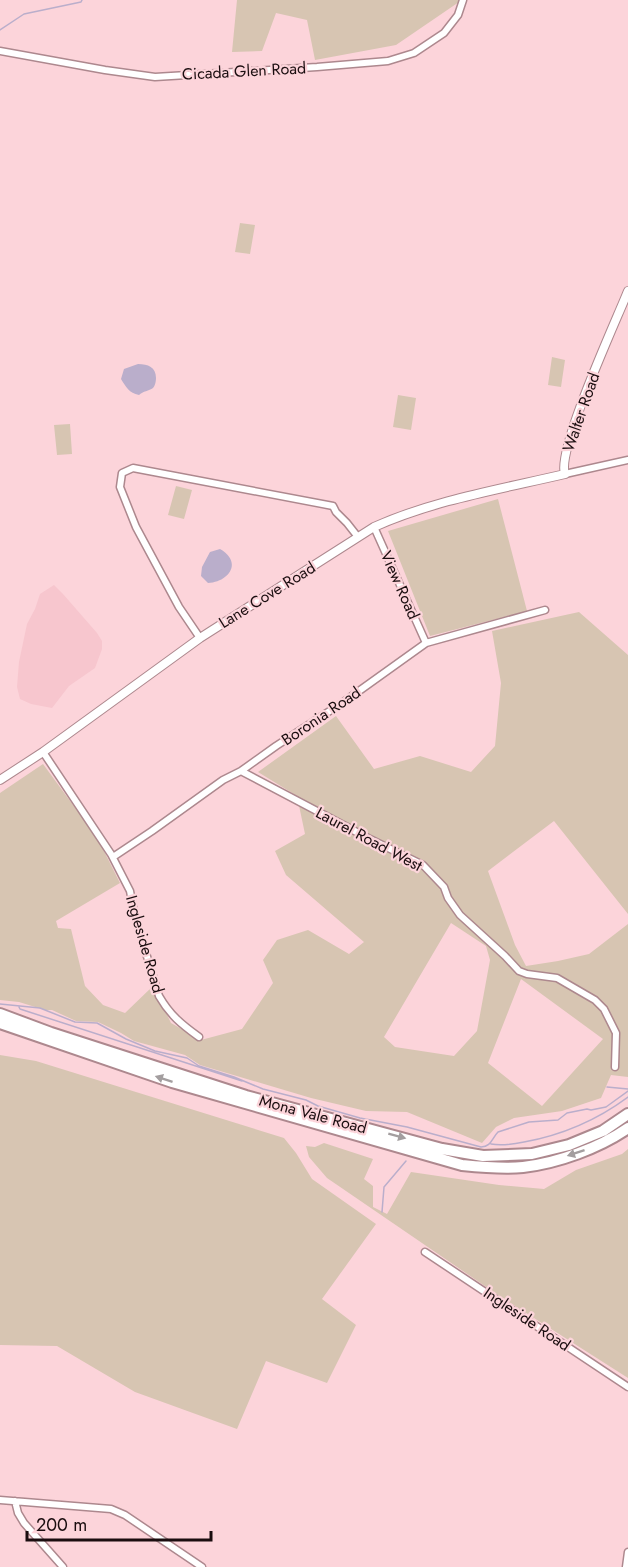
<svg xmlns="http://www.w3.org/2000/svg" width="628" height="1567" viewBox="0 0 628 1567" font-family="Jost,sans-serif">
	<rect width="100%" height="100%" fill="#fcd4da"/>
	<path fill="#f7c6ce" d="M54,585L63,594L97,633L102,641V649L95,668L69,686L52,708L31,704L20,699L17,687L19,662L27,624L35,609L40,594Z"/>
	<path fill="#d7c5b2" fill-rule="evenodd" d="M237,0H459V2L396,45L315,60L307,20L276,13L262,51L232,52Z
		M240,223L255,225L250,254L235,252Z
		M552,357L565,360L561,387L548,385Z
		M398,395L416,398L411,430L393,427Z
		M70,424L72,454L57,455L54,425Z
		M176,486L192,490L184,519L168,515Z
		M498,499L527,611L430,636L388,531Z
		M579,612L628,655V914L554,821L488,871L515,945L526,966L558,961L589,954L628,924V1077L611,1075L601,1098L562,1111L514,1118L496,1127L482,1143L407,1112L366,1111L311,1098L200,1065L185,1055L134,1041L121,1033L98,1022L76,1021L52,1010H45L19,1002L0,1000V793L43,764L98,839L120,883L56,921L58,928L71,929L85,986L103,1005L125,1013L153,986L171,1023L201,1040L242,1029L273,983L263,960L277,940L308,930L349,954L364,942L286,875L275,851L305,834L297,796L258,772L336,716L374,769L420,756L471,772L495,746L501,683L492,631ZM451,923L486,946L490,960L477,1031L454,1056L395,1047L384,1037ZM521,979L603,1039L542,1106L488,1063Z
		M0,1055L36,1061L284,1138L296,1153L312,1179L376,1224L322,1299L356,1325L327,1383L266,1361L237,1429L135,1392L57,1346L0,1345Z
		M324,1143L373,1159L364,1179L373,1186V1207L387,1214L411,1172L499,1185L544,1189L576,1170L622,1154L628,1149V1378L498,1295L327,1178L309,1157L306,1146L315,1147Z"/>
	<path fill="#baaecb" d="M138,364C148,364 156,367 156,378C156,381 155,386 153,388C149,391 143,391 139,395C129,393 126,387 121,379L124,369Z
		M220,549C243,562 229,582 208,583L201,576L202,567L210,552Z"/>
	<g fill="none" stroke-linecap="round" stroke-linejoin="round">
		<path stroke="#baaecb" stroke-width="1.5" d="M0,30L24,14L81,2L82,0
			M0,1004L40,1008L75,1022L97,1023L126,1039L155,1051L187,1058L199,1066L234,1077L263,1089L306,1100L318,1106L360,1118L407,1127L481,1147C491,1147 492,1138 498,1132L529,1122L558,1120L567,1113L587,1109L591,1110L606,1107L628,1091
			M19,1007L20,1009L242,1081
			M607,1087L628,1089
			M491,1144C502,1146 514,1144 524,1142C562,1135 597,1120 628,1097
			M382,1212L384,1187L406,1161"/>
		<g stroke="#ad888e" stroke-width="9">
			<path id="minor" d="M0,51L105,70L155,77L317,67L388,61L414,53L444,33L458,15L463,0
				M565,474L628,460
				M374,527L426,643
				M200,638L179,607L136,527L120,487L122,473L133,468L333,506L336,512L347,523L358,537
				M43,752L111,854L130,891L135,917L159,996C170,1015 181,1024 199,1037
				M241,771L368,838L423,865L444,887L448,898L460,915L505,956L519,971L527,974L557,978L595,1000L604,1009L616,1033L615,1067
				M113,857L152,831L223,780L241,771L276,746L345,701L426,643L545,610
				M425,1252L628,1387
				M0,1500L111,1509L125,1515L202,1567
				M15,1501L18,1513L24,1523L63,1567
				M626,1567L628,1552"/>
		</g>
		<g stroke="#ad888e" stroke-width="10">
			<path id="tertiary" d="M0,780L43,752L200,638L374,527C434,500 501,489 565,474C556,451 616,321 628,291"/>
		</g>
		<g stroke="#ad888e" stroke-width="14">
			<path id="trunk" d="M0,1014L51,1033L246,1096L442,1149L483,1156L532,1154L569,1145L603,1131L628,1114
				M0,1023L172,1082L462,1165C482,1167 503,1169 523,1167C558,1163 599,1148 628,1128"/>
		</g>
		<use href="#minor" stroke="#fff" stroke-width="6"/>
		<use href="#tertiary" stroke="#fff" stroke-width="8"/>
		<use href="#trunk" stroke="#fff" stroke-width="10"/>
	</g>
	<defs><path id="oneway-solid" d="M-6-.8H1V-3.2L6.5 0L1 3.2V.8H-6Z" transform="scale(1.5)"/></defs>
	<g fill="#a39e9f">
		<use href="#oneway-solid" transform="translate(164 1079) rotate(-162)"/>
		<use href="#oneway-solid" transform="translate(397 1136) rotate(15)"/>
		<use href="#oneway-solid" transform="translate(576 1153) rotate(162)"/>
	</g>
	<g text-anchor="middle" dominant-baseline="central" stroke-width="4.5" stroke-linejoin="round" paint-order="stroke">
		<g font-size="16" fill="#1a0d0f" stroke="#fcd4da">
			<text transform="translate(244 71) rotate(-3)">Cicada Glen Road</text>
			<text transform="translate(581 412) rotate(-71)">Walter Road</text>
			<text transform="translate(400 585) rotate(66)">View Road</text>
			<text transform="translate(267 595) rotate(-32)">Lane Cove Road</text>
			<text transform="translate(321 716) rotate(-34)">Boronia Road</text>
			<text transform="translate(369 839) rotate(28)">Laurel Road West</text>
			<text transform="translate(145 944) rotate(74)">Ingleside Road</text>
			<text transform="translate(313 1114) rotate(15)">Mona Vale Road</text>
			<text transform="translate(527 1319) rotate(34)">Ingleside Road</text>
		</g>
	</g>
	<path d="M27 1531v9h184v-9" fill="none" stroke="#1a0d0f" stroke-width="3"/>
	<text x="36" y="1531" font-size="18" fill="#1a0d0f" stroke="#fcd4da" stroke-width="4.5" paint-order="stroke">200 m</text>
</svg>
